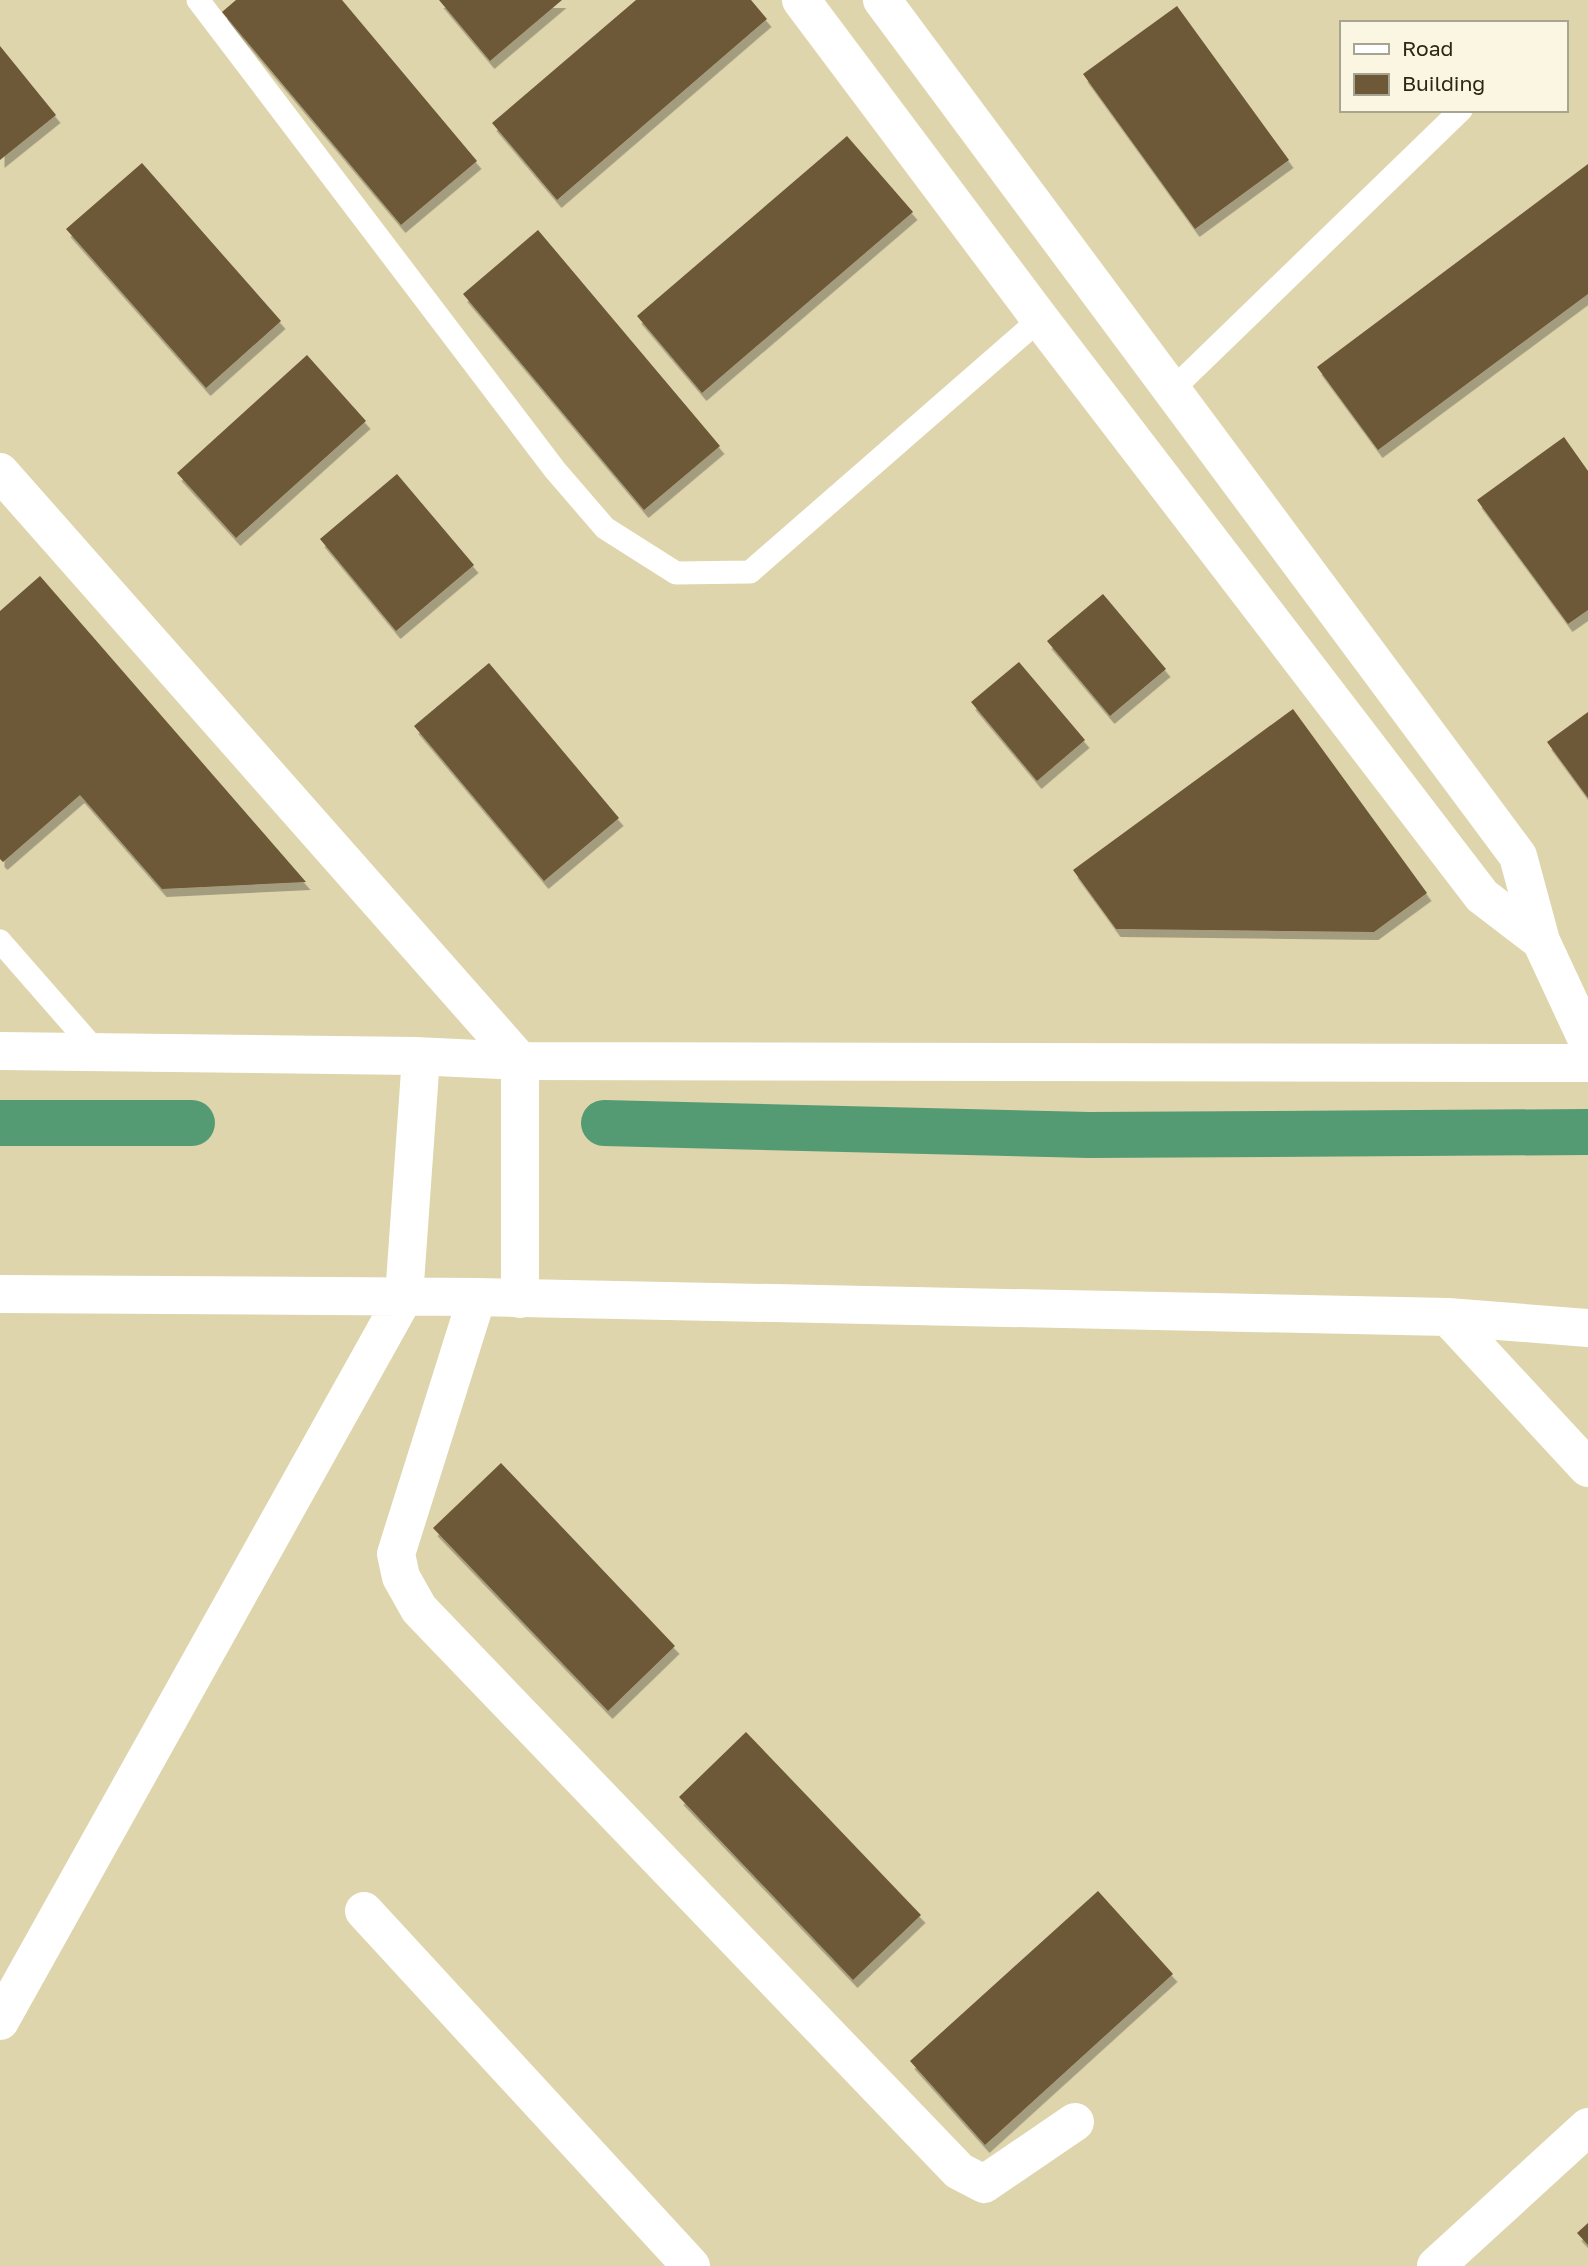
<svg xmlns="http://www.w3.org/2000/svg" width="1588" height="2266" viewBox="0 0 1588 2266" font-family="'Golos Text',sans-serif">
	<defs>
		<filter id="shadow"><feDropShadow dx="4.5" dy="8" stdDeviation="0" flood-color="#0004"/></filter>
	</defs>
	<rect width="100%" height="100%" fill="#ded5ac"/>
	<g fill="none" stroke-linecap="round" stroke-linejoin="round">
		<path stroke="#549b73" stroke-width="46" d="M0,1123H192
			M604,1123L1089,1135L1588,1132"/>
	</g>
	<path fill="#6d5838" filter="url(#shadow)" d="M236,0H342L477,161L401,225L222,12Z
		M439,0H562L490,61Z
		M636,0H751L767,19L557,200L492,123Z
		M1177,6L1289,160L1195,229L1083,74Z
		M0,46L56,115L0,160Z
		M847,136L913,212L702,393L637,316Z
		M142,163L281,321L206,388L66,229Z
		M1588,164V294L1378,450L1317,367Z
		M538,230L720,446L644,510L463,294Z
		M307,355L366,421L236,538L177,473Z
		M1564,437L1588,471V610L1568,624L1477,500Z
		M397,474L474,565L396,631L320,539Z
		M40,576L306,882L162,889L80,795L3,862L0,859V611Z
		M1103,594L1166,669L1110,716L1047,641Z
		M1019,662L1085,740L1037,781L971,702Z
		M489,663L619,818L544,881L414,726Z
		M1293,709L1427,893L1374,932L1116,929L1073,870Z
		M1588,712V798L1547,742Z
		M501,1463L675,1646L608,1711L433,1528Z
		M746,1732L921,1915L853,1980L679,1797Z
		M1098,1891L1173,1974L985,2145L910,2061Z
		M1588,2223V2245L1577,2233Z"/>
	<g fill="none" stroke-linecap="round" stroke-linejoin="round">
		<path stroke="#fff" stroke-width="23" d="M198,0L555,470L605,528L676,573L750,572L1040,319
			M1172,390L1461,110
			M0,941L97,1052"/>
		<path stroke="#fff" stroke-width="38" d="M0,472L520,1061V1299
			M477,1297L396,1554L401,1577L419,1609L959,2171L984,2184L1075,2122
			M364,1911L691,2266
			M1436,2266L1588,2127"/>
		<path stroke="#fff" stroke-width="38" d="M801,0L1040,319L1482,896L1541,941
			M882,0L1518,856L1541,941L1588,1042
			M0,1051L415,1056L520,1061L1588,1063
			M0,1294L477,1297L1448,1317L1588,1328
			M1448,1317L1588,1468
			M0,2021L404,1297L421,1057"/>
	</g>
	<rect x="1340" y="21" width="228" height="91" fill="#faf6e1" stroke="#a7a491" stroke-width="2"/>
	<rect x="1354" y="44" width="35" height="10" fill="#ffffff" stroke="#a7a491" stroke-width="2"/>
	<text x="1402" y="56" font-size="21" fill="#2b2818">Road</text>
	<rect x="1354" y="74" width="35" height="21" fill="#6d5838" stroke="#a7a491" stroke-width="2"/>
	<text x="1402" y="91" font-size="21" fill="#2b2818">Building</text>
</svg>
